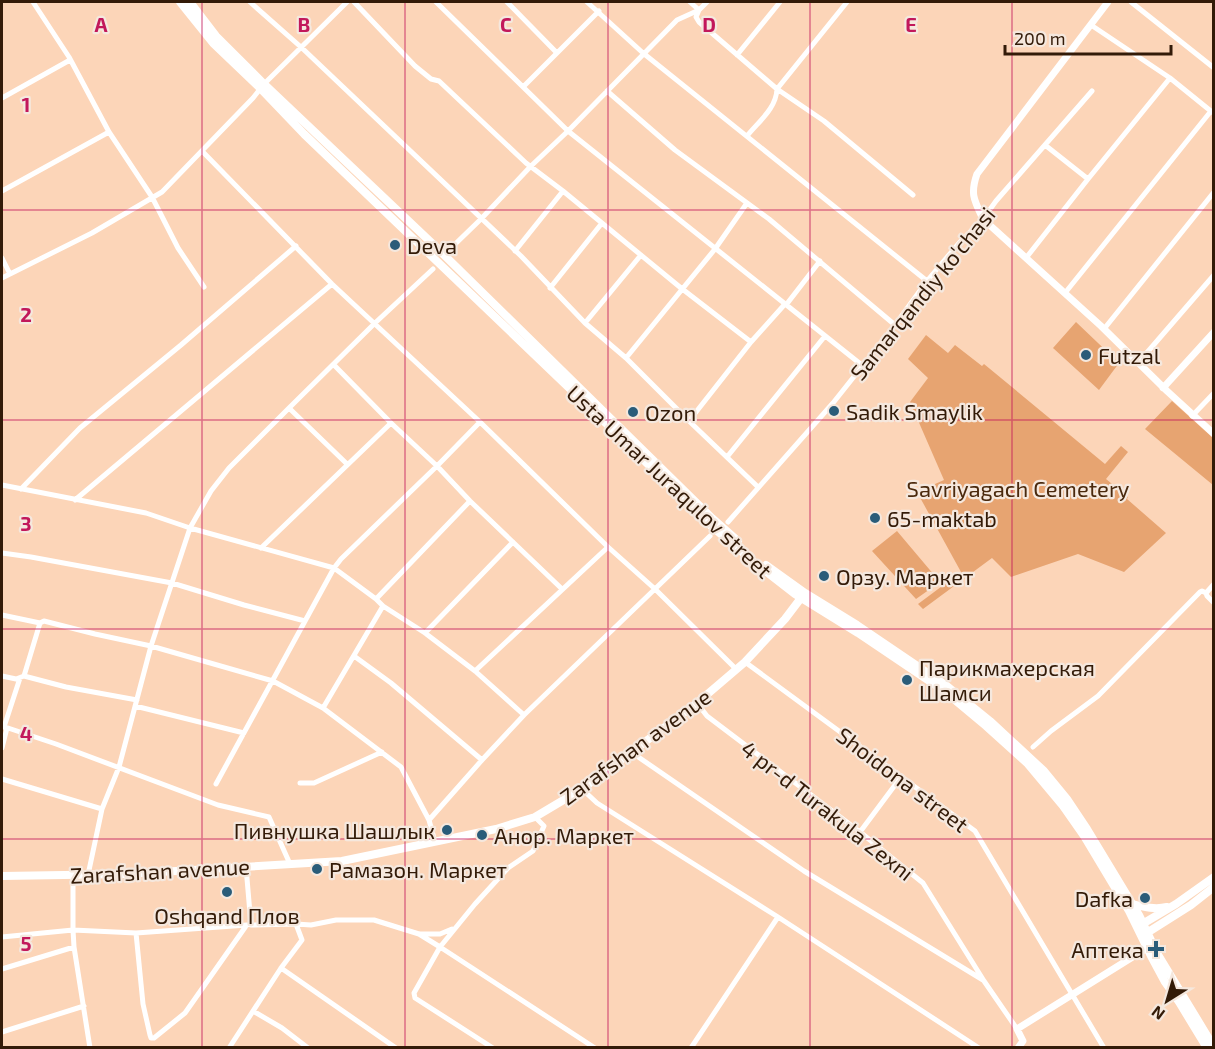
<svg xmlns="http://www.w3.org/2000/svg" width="1215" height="1049" viewBox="0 0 1215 1049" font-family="'Exo 2',sans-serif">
	<rect width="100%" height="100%" fill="#fcd5b8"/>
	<path fill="#e7a471" d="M1076,322L1119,363L1099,390L1053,348Z
		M926,335L948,353L955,345L982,366L984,364L1105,464L1121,446L1128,452L1106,479L1128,497L1127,499L1166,533L1124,572L1078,554L1011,577L992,558L923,609L918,604L961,572L917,492L944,480L910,402L928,378L908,359Z
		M1172,401L1213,438V485L1145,429Z
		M897,531L940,582L916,599L872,551Z"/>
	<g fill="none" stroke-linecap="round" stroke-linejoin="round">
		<path stroke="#fff" stroke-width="5" d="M33,2L69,57L109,132L152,197L178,248L204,287
			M250,2L302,48L521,256L585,323L626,358L689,421L758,487
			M354,2L415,66L431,79L439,81L526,163L563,191L681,288L751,342
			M436,2L568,131L863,366
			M507,2L557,53
			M587,2L643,53L927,281
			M690,2L699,10L696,17L699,22L777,89L824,121L913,195
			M1131,2L1214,68
			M1091,25L1170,78L1212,112
			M737,55L780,2
			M523,87L599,11
			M607,91L675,150L769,219L895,325
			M2,98L70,60
			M747,136C759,121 776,109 777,89L847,2
			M1045,145L1088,179
			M202,151L332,284L480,422L608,547L655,589L736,669
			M2,191L109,132
			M448,251L481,219L531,166L568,131L677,20L699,10L707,2
			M515,251L563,191
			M2,258L10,274
			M1026,258L1088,179L1170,78
			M2,278L92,233L162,192L253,98L264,84L347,2
			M550,288L602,223
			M1065,293L1211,111
			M786,305L820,261
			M585,323L641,255
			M1104,329L1214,192
			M626,358L715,249L747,203
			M1138,363L1214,275
			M334,365L391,423L437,466L470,501L562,589
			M289,408L347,464
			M1192,416L1214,393
			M689,421L751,342L785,304
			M727,457L825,336
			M2,485L146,513L190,528L334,568L376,599L383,606L425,633L475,671L524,715
			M21,489L80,428L181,345L296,246
			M75,500L332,284
			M728,522L833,403L895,325L927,281L959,243L983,219L996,201L1092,91
			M261,548L391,423
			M2,553L31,557L172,583L244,605L305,621
			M1206,593L1207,596L1214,603
			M376,599L470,501
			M2,615L40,623L44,621L95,634L151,646L273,681L323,708L401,767L429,820L435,842
			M425,633L513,542
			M354,656L391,683L482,760
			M745,662L975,831L1104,1048
			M475,671L608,547
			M2,676L16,679L24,676L66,687L137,700
			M24,676L40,623
			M697,703L707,716L860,832L923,883L984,981L1017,1029
			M135,706L244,733
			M323,708L383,606
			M2,726L56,744L218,805L269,817L290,864
			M4,727L20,678
			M1033,747L1051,731L1098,696L1200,592L1202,591L1206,593L1214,584
			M2,748L7,728
			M631,752L804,871L983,980
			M2,779L102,809
			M300,783H314L382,752
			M216,784L334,568L341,559L437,466L480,422
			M582,789L597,803L778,917L979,1048
			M535,817L544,826L533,851L508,868L475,904L440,947L595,1048
			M429,820L482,760L524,715L710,536
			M860,832L901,777
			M73,875V930L74,947L90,1048
			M88,875L102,809L119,767L151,646L190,528L211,491L229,468L289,408L375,323L433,269
			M296,924L311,925L336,920H374L419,934L440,947L414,993L415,998L493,1048
			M136,933L247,925
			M420,934H440L452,929
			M2,937L73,930L136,933L143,1004L150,1035L151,1038H154L185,1013L246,926
			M281,968L396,1048
			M2,969L74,947
			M253,1011L282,1028L308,1048
			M2,1032L84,1006
			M229,1048L281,968L302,940L296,924L251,925L246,867
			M691,1048L778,917"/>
		<path stroke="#fff" stroke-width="7" d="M1108,2L977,174C970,194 974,200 983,219L1101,326L1167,391L1214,434
			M1163,388L1214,332
			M1018,1048L1023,1041L1017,1029L1147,948"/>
		<path stroke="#fff" stroke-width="8" d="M180,2L213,43L260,88L304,134L611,428L710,525L755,563L795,594L858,633L944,691L986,726L1027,763L1063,806L1084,836L1129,911L1151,956L1165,982L1179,1002L1207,1048
			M190,2L216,36L264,84L437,248L712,518L738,541
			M766,565L805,593L857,625L947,686L990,721L1044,771L1067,799L1087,829L1139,915L1157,953L1214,1047
			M2,876L126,874L342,861L496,829L535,817L582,789L697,703L745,662L785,619L804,594
			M1132,904C1144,907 1155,910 1167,907
			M1139,926L1176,904L1214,877
			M1142,936L1191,905L1214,887"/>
	</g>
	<path fill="none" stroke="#c2185b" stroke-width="1.5" stroke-opacity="0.55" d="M202,2V1048M405,2V1048M608,2V1048M810,2V1048M1012,2V1048M2,210H1214M2,420H1214M2,629H1214M2,839H1214"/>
	<g fill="#2a5c79" stroke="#f5e8de" stroke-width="2">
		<circle cx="395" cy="245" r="6"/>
		<circle cx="1086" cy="355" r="6"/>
		<circle cx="834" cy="411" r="6"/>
		<circle cx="633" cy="412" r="6"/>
		<circle cx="875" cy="518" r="6"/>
		<circle cx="824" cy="576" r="6"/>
		<circle cx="907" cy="680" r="6"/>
		<circle cx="447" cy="830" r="6"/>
		<circle cx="482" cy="835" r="6"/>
		<circle cx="317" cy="869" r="6"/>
		<circle cx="227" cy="892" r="6"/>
		<circle cx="1145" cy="898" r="6"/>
		<path d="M1153 940h6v6h6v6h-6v6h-6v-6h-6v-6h6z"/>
	</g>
	<g text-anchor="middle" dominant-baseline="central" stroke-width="4.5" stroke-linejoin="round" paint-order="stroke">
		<g font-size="22" fill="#331b08" stroke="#f5e8de" text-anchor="start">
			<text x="407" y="245">Deva</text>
			<text x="1098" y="355">Futzal</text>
			<text x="846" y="411">Sadik Smaylik</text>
			<text x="645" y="412">Ozon</text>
			<text x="887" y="518">65-maktab</text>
			<text x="836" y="576">Орзу. Маркет</text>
			<text x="919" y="667">Парикмахерская<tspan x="919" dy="25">Шамси</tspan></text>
			<text x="435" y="830" text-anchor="end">Пивнушка Шашлык</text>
			<text x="494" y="835">Анор. Маркет</text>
			<text x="329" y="869">Рамазон. Маркет</text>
			<text x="1133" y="898" text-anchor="end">Dafka</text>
			<text x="227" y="915" text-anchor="middle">Oshqand Плов</text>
			<text x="1144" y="949" text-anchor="end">Аптека</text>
		</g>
		<g font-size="22" fill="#331b08" stroke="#f5e8de">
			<text transform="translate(922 293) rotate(-51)">Samarqandiy ko'chasi</text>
			<text transform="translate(670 481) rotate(43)">Usta Umar Juraqulov street</text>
			<text transform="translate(635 746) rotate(-36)">Zarafshan avenue</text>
			<text transform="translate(903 779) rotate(37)">Shoidona street</text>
			<text transform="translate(828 810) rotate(38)">4 pr-d Turakula Zexni</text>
			<text transform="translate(160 870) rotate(-3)">Zarafshan avenue</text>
		</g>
		<g font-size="22" fill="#4a290d" stroke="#f5e8de">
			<text x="1018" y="488">Savriyagach Cemetery</text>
		</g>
	</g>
	<g font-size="20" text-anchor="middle" font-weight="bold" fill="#c2185b" stroke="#f5e8de" stroke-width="4.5" stroke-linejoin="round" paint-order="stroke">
		<text x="101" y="32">A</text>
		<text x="304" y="32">B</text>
		<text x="506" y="32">C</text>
		<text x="709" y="32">D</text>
		<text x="911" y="32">E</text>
		<text x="26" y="112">1</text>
		<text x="26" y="322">2</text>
		<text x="26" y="531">3</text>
		<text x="26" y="741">4</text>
		<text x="26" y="951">5</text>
	</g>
	<rect width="1215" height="1049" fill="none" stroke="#331b08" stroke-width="6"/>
	<g transform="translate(1167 1001) rotate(217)" stroke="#f5e8de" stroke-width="4.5" paint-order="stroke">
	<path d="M0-4.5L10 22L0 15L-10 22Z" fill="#331b08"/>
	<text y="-9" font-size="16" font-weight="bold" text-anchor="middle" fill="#331b08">N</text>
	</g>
	<path d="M1005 45v9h166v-9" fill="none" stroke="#331b08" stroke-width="3"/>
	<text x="1014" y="45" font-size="18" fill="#331b08" stroke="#f5e8de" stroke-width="4.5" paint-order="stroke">200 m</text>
</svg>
